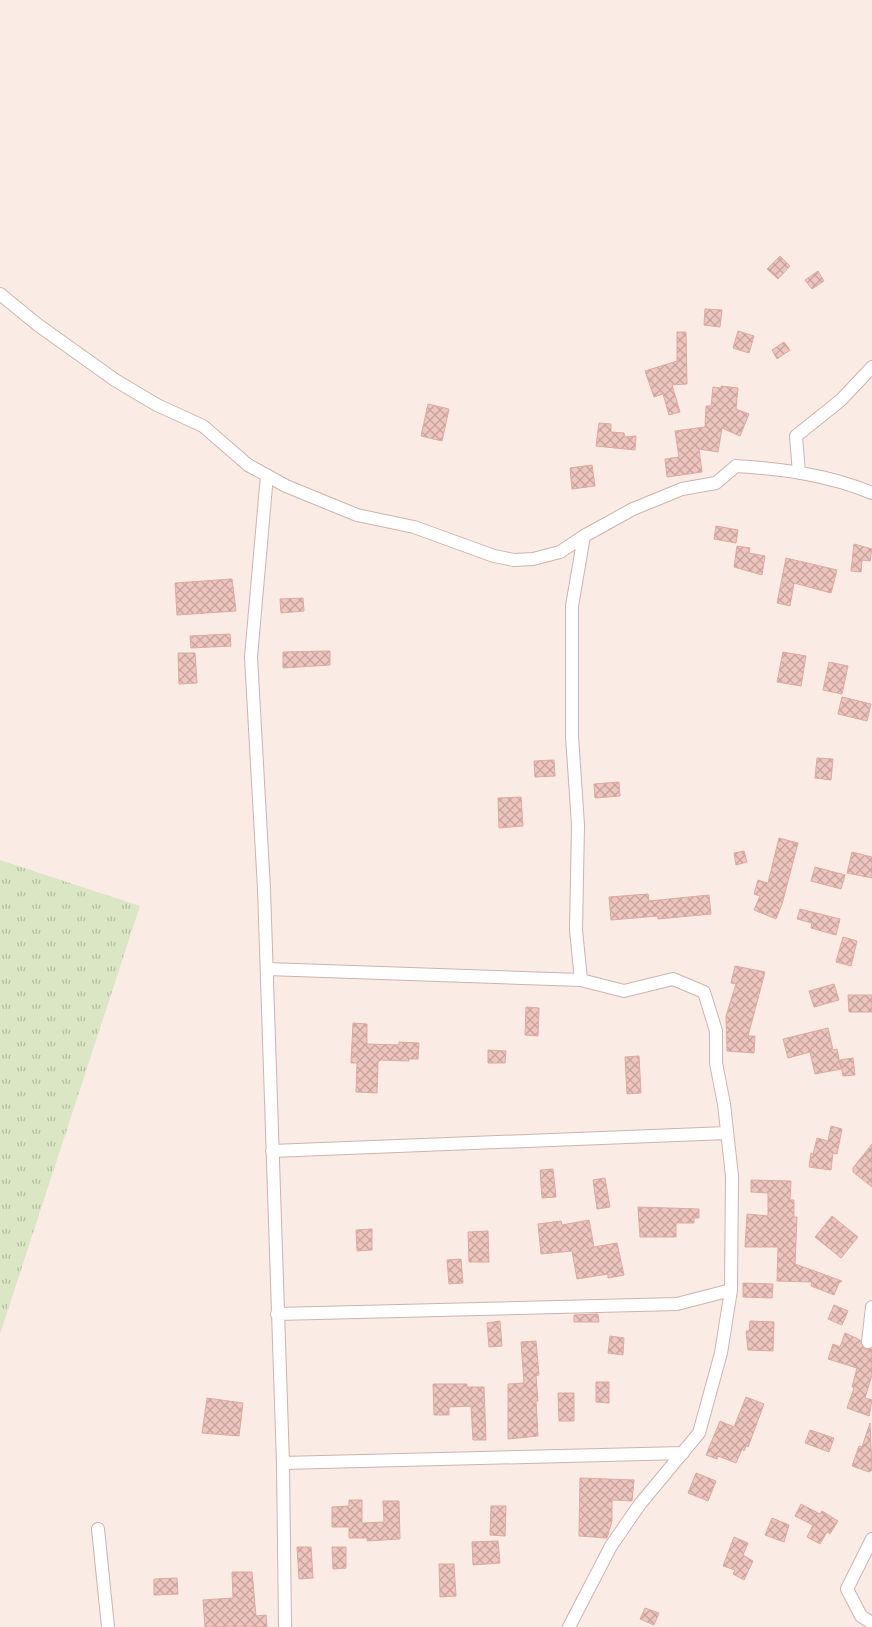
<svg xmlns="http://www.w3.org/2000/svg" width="872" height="1627" viewBox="0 0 872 1627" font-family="Commissioner,sans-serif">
	<defs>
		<pattern id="grass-tufts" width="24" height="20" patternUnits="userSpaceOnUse" patternTransform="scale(1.25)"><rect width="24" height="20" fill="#dae6c4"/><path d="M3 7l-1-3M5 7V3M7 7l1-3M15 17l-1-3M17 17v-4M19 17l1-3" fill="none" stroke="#b5bda1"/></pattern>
		<pattern id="building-cross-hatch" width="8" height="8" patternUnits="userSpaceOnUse" patternTransform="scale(1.25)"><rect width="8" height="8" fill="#edc5be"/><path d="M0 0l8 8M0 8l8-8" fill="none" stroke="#c4a29d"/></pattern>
	</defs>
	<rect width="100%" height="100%" fill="#faece4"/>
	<path fill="url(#grass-tufts)" d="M0,860L140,906L0,1334Z"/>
	<path fill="url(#building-cross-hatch)" stroke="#dea9a0" d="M780,256L790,266L778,279L767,269Z
		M818,271L824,281L812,289L805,280Z
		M705,309L722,310L720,327L704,325Z
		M738,331L754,336L749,353L733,348Z
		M677,332H686L687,384L672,385L680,412L669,415L663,394L654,397L645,371L677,361Z
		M784,342L790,350L777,359L772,350Z
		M721,386L738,388L736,409L749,414L740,436L722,428L718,452L699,449L702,472L667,477L665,459L679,457L675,431L705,427L706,406H711L713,387L721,388Z
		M428,404L449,409L442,441L421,436Z
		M599,423L611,424V432L624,433L625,437L636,436L635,450L596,446Z
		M592,465L595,486L572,489L570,468Z
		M716,526L738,530L736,543L714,539Z
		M854,544L872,549L870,561L862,560L861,572L851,571Z
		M737,546L750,548L749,553L765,556L762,575L734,567Z
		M786,558L837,570L831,593L794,583L790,606L777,603Z
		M232,579L236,611L177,615L175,583Z
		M303,598L304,611L281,613L280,599Z
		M230,634L231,646L191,648L190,636Z
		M330,651V665L283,668V652Z
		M783,652L806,656L801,686L777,682Z
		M178,653H195L197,683L179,684Z
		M829,662L848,666L842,694L823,690Z
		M842,697L871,704L867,721L838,714Z
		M817,758L833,759L831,780L815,778Z
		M554,760L555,776L535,777L534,761Z
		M619,782L620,796L595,798L594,784Z
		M521,797L523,826L499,828L498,798Z
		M779,838L798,843L782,904L776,919L754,910L760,896L754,894L758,880L768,883Z
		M744,851L747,862L736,865L734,853Z
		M852,852L872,857V878L847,873Z
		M815,867L845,875L841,889L811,881Z
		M648,894L649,901L709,895L711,914L658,919V916L611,920L609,897Z
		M800,909L840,919L836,935L811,928L812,923L797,919Z
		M843,937L857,941L851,966L836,962Z
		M735,966L765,972L748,1036H755L754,1053L727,1051L726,1016L736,984L731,983Z
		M834,984L839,1000L814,1007L809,991Z
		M848,995H872V1012H849Z
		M526,1007L539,1008L538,1036L525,1035Z
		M353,1023L367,1024V1044L399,1045V1042L419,1043L418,1059H409V1061L381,1060L378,1062L377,1093L356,1092L357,1063H351Z
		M828,1028L833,1050L837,1049L841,1069L815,1074L810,1052L788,1058L783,1039Z
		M488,1050L506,1051L505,1063H488Z
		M639,1056L641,1093L627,1094L625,1057Z
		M853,1058L855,1075L843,1076L840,1060Z
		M831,1126L842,1129L837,1154L833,1153L831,1170L809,1167L811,1153L813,1154L817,1138L828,1141Z
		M872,1144V1187L853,1172V1168Z
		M553,1169L556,1197L542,1198L540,1170Z
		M605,1178L610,1207L597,1209L593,1180Z
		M751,1180L791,1181L790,1200H794V1217H797L795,1264L842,1281L839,1283L834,1295L811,1286L812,1282L777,1281L778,1247H745L747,1214L768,1216V1193L751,1192Z
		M638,1207L699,1209V1218H694V1223H676V1237H640Z
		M832,1216L858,1237L841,1258L815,1237Z
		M589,1220L594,1247L617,1243L624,1275L608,1278V1274L577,1279L572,1251L541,1254L538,1224L561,1221L562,1225Z
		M372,1229V1250L357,1251L356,1230Z
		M488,1231L489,1262H469L468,1232Z
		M461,1259L463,1283L449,1284L447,1260Z
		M743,1283L773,1284L772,1298L743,1297Z
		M834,1305L848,1311L842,1325L828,1319Z
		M598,1314L599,1322H574V1315Z
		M500,1321L502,1346L489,1347L487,1323Z
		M750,1321L774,1322L773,1351L748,1350L746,1331H749Z
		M845,1333L860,1340L864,1349H872V1375L865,1398L872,1400L869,1416L847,1408L854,1388L852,1387L857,1368L828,1359L833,1344L840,1347Z
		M610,1336L624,1338L623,1355L608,1353Z
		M536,1341L539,1375L536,1376L538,1401H536L538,1436L508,1439V1384L524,1383L521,1342Z
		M596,1382H609V1403L596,1402Z
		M433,1384H467V1387H484L486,1440H473L471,1406L449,1407V1415H434Z
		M558,1393H574V1421H559Z
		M746,1397L764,1404L748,1447L746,1446L744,1451L742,1449L736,1463L718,1456L717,1459L706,1455L720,1421L734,1427Z
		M207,1398L243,1403L239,1436L202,1433Z
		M870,1423L872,1470L869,1472L852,1466L859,1446L862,1447Z
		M810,1430L834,1438L829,1452L805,1443Z
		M696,1473L716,1481L708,1501L688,1493Z
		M580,1478L634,1480L632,1501L612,1500V1521L607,1538L579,1536Z
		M349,1500H362V1523L384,1522L383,1501H399L400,1539L367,1541V1538H349V1527H332V1507L349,1506Z
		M801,1504L820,1514L822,1511L838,1521L830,1534L827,1532L820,1544L807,1537L813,1525L795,1516Z
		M491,1506H506L505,1536L490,1535Z
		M772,1518L789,1525L784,1542L765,1535Z
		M734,1537L748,1543L743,1555L753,1561L744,1580L733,1574L735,1570L723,1566Z
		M498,1541L500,1563L473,1565L472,1542Z
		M297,1547H311L313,1578L299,1579Z
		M332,1547H346V1568L333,1569Z
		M439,1564H454L456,1596L440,1597Z
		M232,1572H252L256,1616L266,1615L267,1627H205L203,1600L233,1598Z
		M177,1578L178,1594L154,1595V1579Z
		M645,1608L659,1613L654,1625L640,1619Z"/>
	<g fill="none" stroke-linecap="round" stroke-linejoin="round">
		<g stroke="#ccb4ae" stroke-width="14">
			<path id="street" d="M0,294L38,325L115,380L157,405L203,426L248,465L286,486L357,515L414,527L494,556L514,560L533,559L560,552L584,536L633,509L682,489L716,483L736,466C783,469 829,475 872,493
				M799,473L796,436L841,400L872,367
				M267,475L251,657L264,889L283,1463L285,1627
				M267,969L581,980
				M272,1151L727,1133
				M277,1314L677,1304L731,1290
				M868,1342L872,1307
				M283,1463L683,1453
				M98,1529L108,1627
				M872,1539L847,1589L861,1616L872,1623
				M569,1627L611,1546L640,1504L699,1433L721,1353L731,1290L732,1176L724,1104L716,1063V1031L704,992L673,979L624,991L581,980L576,930L578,825L572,736V606L584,536"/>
		</g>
		<use href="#street" stroke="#fff" stroke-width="12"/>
	</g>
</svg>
